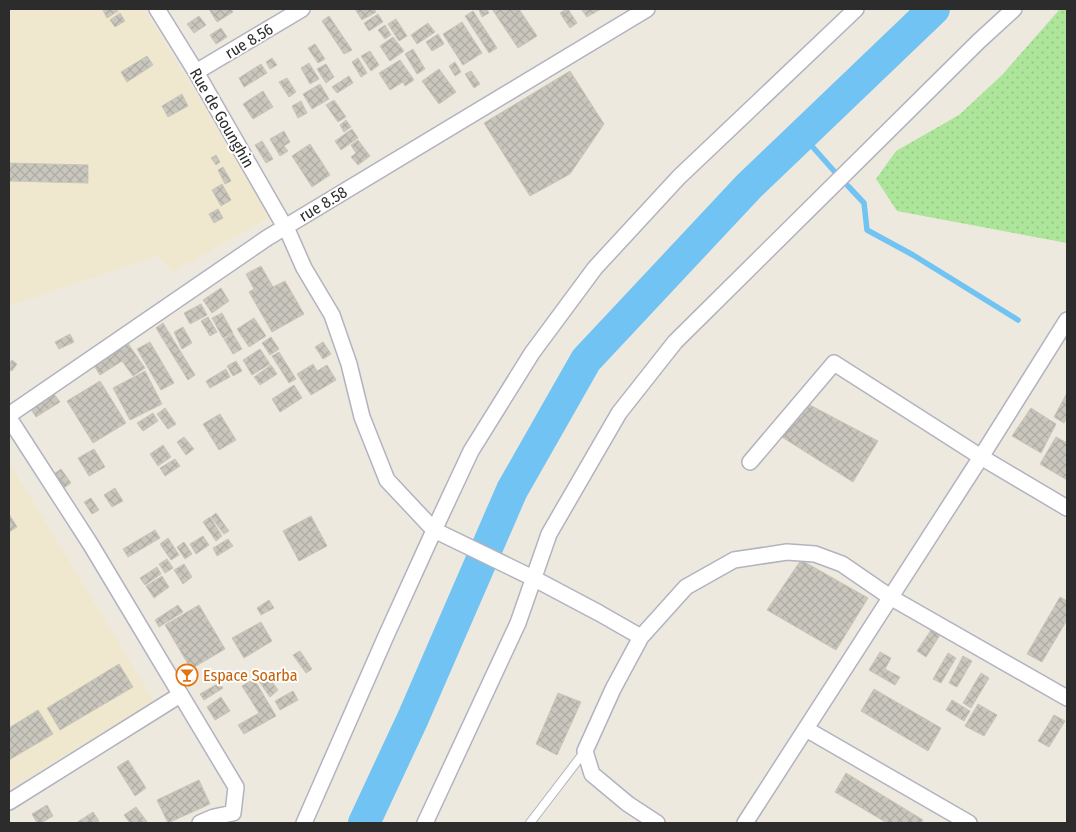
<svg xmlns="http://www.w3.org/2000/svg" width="1076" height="832" viewBox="0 0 1076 832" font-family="'Fira Sans Condensed',sans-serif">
	<defs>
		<pattern id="grass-dots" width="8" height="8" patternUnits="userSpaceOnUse" patternTransform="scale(1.25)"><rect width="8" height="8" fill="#ade59a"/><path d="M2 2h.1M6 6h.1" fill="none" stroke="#95c585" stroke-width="1.8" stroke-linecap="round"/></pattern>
		<pattern id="building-cross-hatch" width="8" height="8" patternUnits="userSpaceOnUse" patternTransform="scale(1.25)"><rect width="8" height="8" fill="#c9c7bd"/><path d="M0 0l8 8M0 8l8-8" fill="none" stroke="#adaba3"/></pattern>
	</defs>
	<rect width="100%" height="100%" fill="#eee9de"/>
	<path fill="#f0e8ce" d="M9,9H144L272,216L173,272L158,256L9,306Z
		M9,463H10L154,701L9,790Z"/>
	<path fill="url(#grass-dots)" d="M1060,9H1067V243L897,211L876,179L896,151L959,115L1002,75Z"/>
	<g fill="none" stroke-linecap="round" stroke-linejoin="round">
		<path stroke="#70c3f2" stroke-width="5.5" d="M802,135L834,171
			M848,186L864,203L867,230L913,255L1018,320"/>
		<path stroke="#70c3f2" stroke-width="32" d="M364,823L413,718L512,490L586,360L749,186L934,9"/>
	</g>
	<path fill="url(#building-cross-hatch)" stroke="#cac5b8" d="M105,9H116L118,11L107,18L103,10Z
		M209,9H231L233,12L217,22Z
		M355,9H374L376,12L362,20Z
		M481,9H487L489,13L482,17L479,10Z
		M492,9H519L537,36L518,48Z
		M566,9H568L577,23L570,28L560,13Z
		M581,9H601L587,17Z
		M473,11L497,48L489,53L465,16Z
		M120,13L125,21L115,27L110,20Z
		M378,14L383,22L369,31L364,23Z
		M199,16L206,25L194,33L187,24Z
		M329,16L352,50L344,54L322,21Z
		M396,19L407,36L399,41L388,24Z
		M462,22L482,53L463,65L443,34Z
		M428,23L435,32L417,44L411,35Z
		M385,25L391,35L385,39L378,30Z
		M221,28L227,37L216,44L210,35Z
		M438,34L444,44L432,51L426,42Z
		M393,37L404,51L390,61L380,46Z
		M315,44L325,59L318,63L308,48Z
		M413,49L425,69L417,74L405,54Z
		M370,51L379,65L371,71L361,56Z
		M147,56L153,65L127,82L121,72Z
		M272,58L277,65L270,69L266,62Z
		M358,58L367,73L361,77L352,62Z
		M400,60L414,80L405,86L403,82L390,90L379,73Z
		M455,62L461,72L455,76L449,66Z
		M309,63L319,79L310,84L301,68Z
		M261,64L267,73L244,87L239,78Z
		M326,64L334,77L326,83L317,69Z
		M439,69L456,92L439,104L422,81Z
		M471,71L480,84L474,88L465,74Z
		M570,71L604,124L570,174L530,196L484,123Z
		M349,76L353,83L337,93L332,87Z
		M287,78L296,92L289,97L279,82Z
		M320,84L329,99L312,109L303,94Z
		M263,91L273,107L253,119L243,104Z
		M182,94L188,106L168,117L162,106Z
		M334,100L346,117L338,122L326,105Z
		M301,101L307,113L298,118L292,106Z
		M346,120L351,127L344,132L340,125Z
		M352,129L358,138L341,150L335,141Z
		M284,131L290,142L284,146L288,151L280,156L270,139Z
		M358,140L370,156L358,165L351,157L356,153L351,145Z
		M262,141L273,159L266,163L255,145Z
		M310,144L330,175L312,187L292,156Z
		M216,155L220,162L216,165L211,158Z
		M9,163L88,165V183L9,181Z
		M223,167L231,181L225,184L218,170Z
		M222,184L231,200L221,206L212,190Z
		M218,209L223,218L214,223L209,214Z
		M261,266L273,287L285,281L304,314L272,332L249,292L254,289L246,274Z
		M221,288L229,301L212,313L203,300Z
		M201,304L207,315L190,324L184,313Z
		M222,313L233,333L223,338L212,318Z
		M208,317L217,332L210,336L201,321Z
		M254,318L266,336L249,347L237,329Z
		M163,323L195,375L188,380L156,328Z
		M183,327L192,343L182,349L174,332Z
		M70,334L74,342L59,349L55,342Z
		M233,334L242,349L233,354L224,339Z
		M271,337L279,349L270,355L262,343Z
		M127,342L145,368L133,376L122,361L100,375L93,364Z
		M150,342L174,383L161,390L137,349Z
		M323,342L331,354L323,359L315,347Z
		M260,349L270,364L252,375L243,360Z
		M279,352L296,379L289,383L272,356Z
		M12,360L17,364L12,371L9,369V364Z
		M236,361L242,371L233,376L227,366Z
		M313,364L317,371L327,365L336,380L311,395L297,374Z
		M271,365L277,374L260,385L254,377Z
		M226,369L230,377L210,388L206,381Z
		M145,371L162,404L130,420L113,388Z
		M100,381L126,423L93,443L67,401Z
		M294,385L302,398L280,412L272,399Z
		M1067,393V417L1064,423L1054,417Z
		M54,394L60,402L36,417L30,408Z
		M806,403L878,441L853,482L782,437Z
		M165,408L176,424L168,429L157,414Z
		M1031,408L1056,424L1041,453L1012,436Z
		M153,413L158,421L143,431L137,423Z
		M220,414L236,440L219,450L203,424Z
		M184,437L194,449L186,455L177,442Z
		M1056,437L1067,443V480L1040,464Z
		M163,445L171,457L158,466L150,454Z
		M94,449L105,467L89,476L78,458Z
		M175,459L180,466L165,476L160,468Z
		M61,469L71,483L64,488L54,474Z
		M115,488L123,501L112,507L104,495Z
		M91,498L99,510L92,514L84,502Z
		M216,513L229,531L224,534L211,517Z
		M9,514L17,527L9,532Z
		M311,516L327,546L299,561L283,531Z
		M210,517L222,536L216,541L203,522Z
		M155,530L160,538L128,557L123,549Z
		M203,536L209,545L196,554L190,544Z
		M168,538L179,555L171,560L160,544Z
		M228,539L233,546L217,556L213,548Z
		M184,542L192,554L185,559L177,547Z
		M167,559L173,568L165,573L159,564Z
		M801,560L868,598L836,650L767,610Z
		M184,564L192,577L183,584L174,570Z
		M157,567L161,574L145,585L140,578Z
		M162,576L169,587L154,598L146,586Z
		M1060,597L1067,601V620L1042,662L1027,654Z
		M269,600L274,608L261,615L257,608Z
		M178,605L183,612L159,627L155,620Z
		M199,605L225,649L191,669L165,625Z
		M261,622L272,641L244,658L232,638Z
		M931,630L940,635L926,657L917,651Z
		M300,651L312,669L306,673L293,655Z
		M880,652L891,658L885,669L900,677L895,685L869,670Z
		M948,653L956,658L941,683L933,679Z
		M963,656L972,661L957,687L949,683Z
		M119,664L133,687L60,730L47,708Z
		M264,671L278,690L270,697L256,677Z
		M981,673L989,678L971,708L963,703Z
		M254,679L276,716L244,734L238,725L259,713L242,686Z
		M219,683L223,688L204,700L200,694Z
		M874,689L941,728L928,751L861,711Z
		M293,691L298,700L280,710L275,701Z
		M558,693L581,702L557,755L536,744Z
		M221,697L230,711L215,720L207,707Z
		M952,700L970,711L964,721L946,710Z
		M978,704L997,715L984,736L965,726Z
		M38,710L53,734L9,760V728Z
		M1054,715L1065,721L1049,747L1038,741Z
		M128,760L146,788L135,796L117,767Z
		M846,773L923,820L921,823H887L835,792Z
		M199,780L210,804L168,823L157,800Z
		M47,805L53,816L41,823H37L32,814Z
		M136,807L148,823H130L124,815Z
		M93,812L99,821L95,823H76Z"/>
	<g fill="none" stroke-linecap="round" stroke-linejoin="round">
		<g stroke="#b2b3c0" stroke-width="10">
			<path id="lane" d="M530,823L585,751"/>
		</g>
		<g stroke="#b2b3c0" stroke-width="18">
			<path id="street" d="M157,9L196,72L289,234L304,268L332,315L349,364L362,417L387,480L434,530L533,578L599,613L641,637L613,689L585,751L592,774L628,804L657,823
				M196,72L302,9
				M9,415L267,238L647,9
				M9,418L91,545L236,787L233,813L214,817L200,823
				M750,462L834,363L981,457L1067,508
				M641,637L686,587L734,560L787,552L815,554L842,564L890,597L1067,698
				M806,729L969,823
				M9,802L180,695
				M304,823L386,636L436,526L471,451L532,353L595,268L679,177L856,9
				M425,823L518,623L549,534L619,413L675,342L979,41L1014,9
				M745,823L981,457L1067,320"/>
		</g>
		<use href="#lane" stroke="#fff" stroke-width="8"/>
		<use href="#street" stroke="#fff" stroke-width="15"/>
	</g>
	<defs>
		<g id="bar-ring" transform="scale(1.125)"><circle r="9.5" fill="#fff" stroke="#e8710a" stroke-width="1.5"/><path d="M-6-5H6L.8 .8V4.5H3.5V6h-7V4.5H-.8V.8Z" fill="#e8710a"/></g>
	</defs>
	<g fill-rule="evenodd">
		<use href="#bar-ring" x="187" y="675"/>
	</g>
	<g text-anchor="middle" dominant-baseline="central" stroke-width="4" stroke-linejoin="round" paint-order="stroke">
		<g font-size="16" fill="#2c2c2c" stroke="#fff">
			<text transform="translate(249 41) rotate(-31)">rue 8.56</text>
			<text transform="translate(222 118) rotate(60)">Rue de Gounghin</text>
			<text transform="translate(323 204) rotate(-31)">rue 8.58</text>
		</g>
		<g font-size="16" fill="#c56008" stroke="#fff" text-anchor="start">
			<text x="203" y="675">Espace Soarba</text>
		</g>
	</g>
	<rect width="1076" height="832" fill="none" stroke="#2c2c2c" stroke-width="20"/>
</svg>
